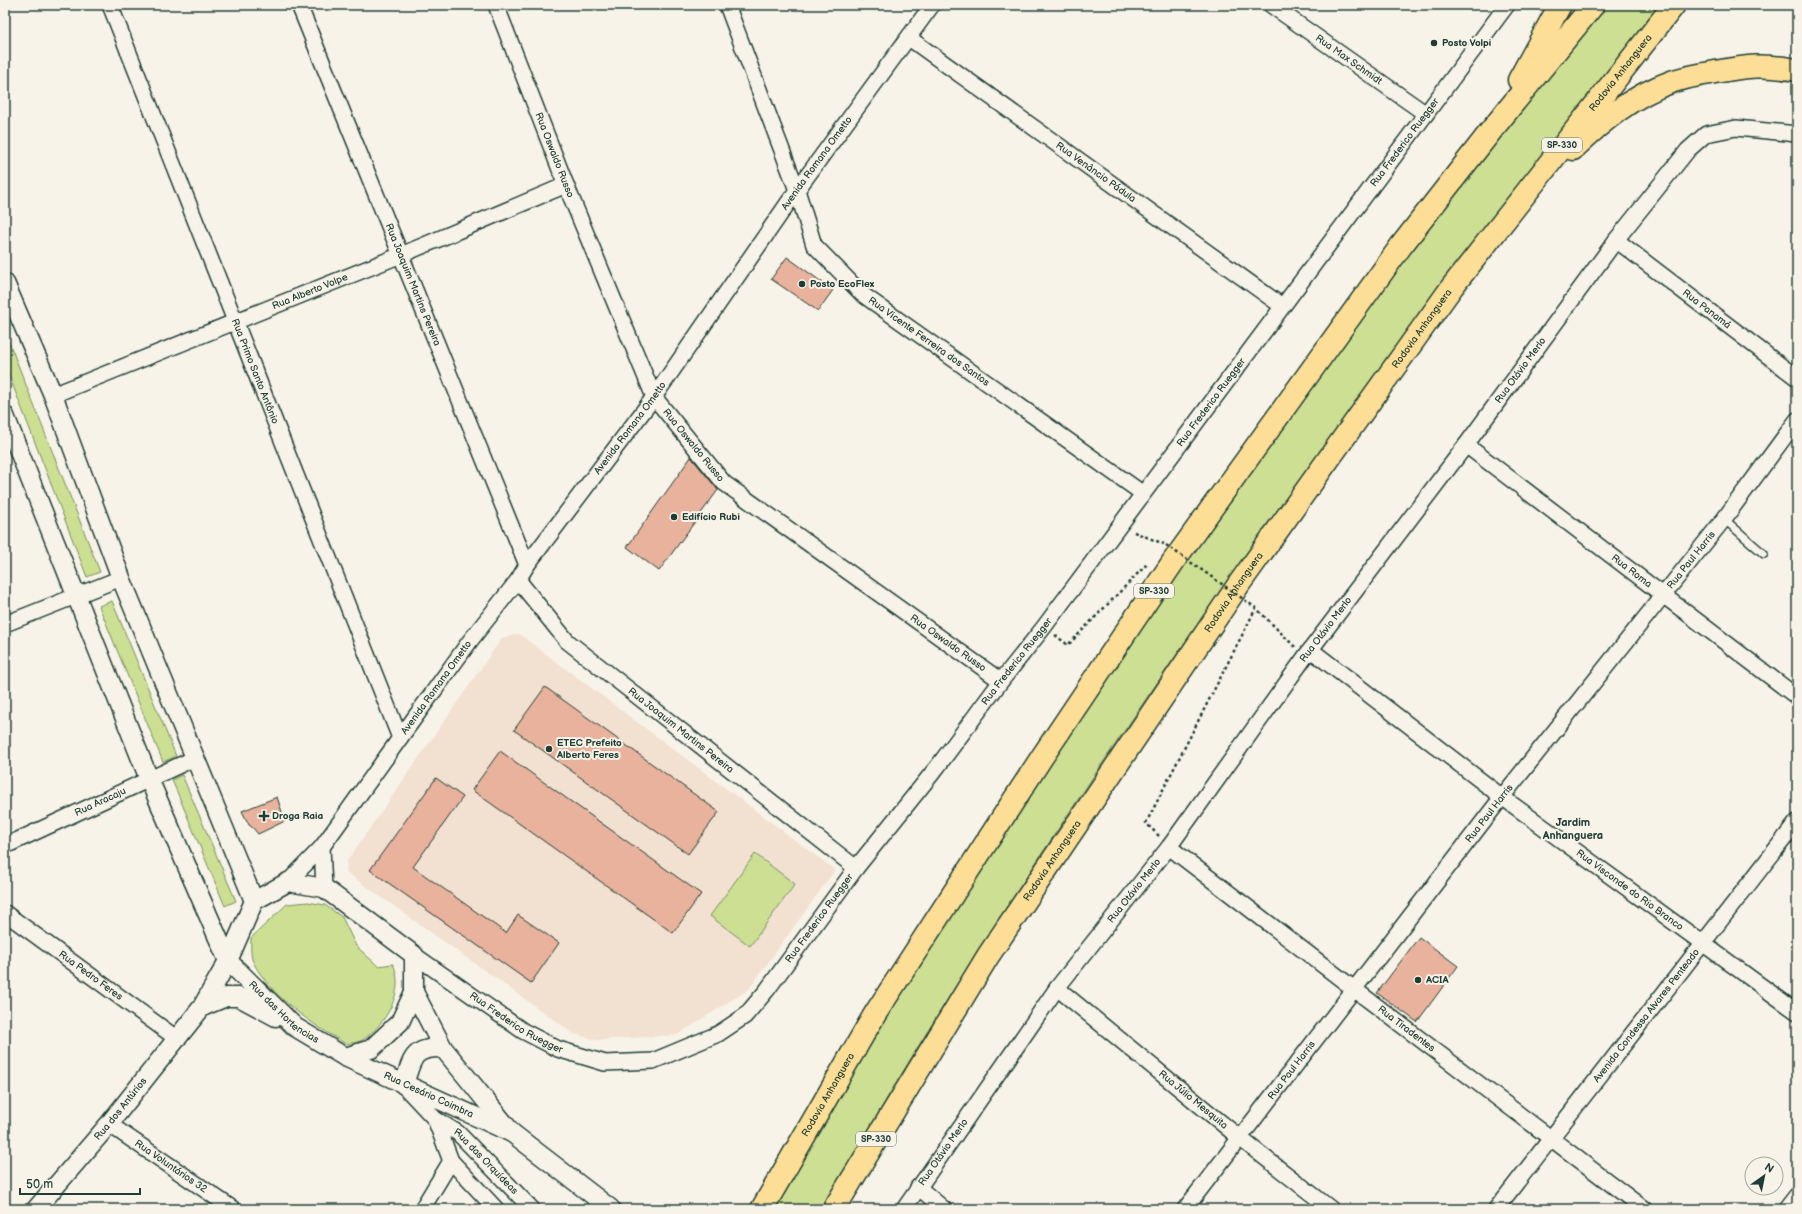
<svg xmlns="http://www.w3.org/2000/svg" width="1802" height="1214" viewBox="0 0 1802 1214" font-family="'Balsamiq Sans',sans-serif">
	<rect width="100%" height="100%" fill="#f7f3e8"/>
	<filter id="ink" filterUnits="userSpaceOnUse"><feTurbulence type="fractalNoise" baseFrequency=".025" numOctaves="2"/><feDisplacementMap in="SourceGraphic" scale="8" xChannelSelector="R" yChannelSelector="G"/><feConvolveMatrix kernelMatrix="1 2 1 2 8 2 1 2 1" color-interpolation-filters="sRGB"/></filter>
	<g filter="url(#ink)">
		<path fill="#f2e0d1" d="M519,634L835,870L749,989L677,1035L598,1040L574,1034L346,872L347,861L502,638Z"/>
		<path fill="#ccdf93" stroke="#768e64" d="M1604,5H1662C1532,163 1410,326 1291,492C1161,674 1034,860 916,1050C884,1102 854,1156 822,1209H773C809,1147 842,1084 879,1024C944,920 1014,818 1082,716C1245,472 1417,233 1604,5Z
			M5,332L100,572L87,577L5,365Z
			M112,601L176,756L163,762L99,606Z
			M182,775L236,901L225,906L172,780Z
			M755,854L795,884L750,946L710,916Z
			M308,902L325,905L342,917L356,946L378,966L393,964C406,991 386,1023 364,1039C360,1042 352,1043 346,1044C312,1024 272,998 253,962C250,954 251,946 251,938L287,904Z"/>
		<path fill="#e8b29c" stroke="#1f3d34" d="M787,257L833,290L818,311L771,279Z
			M691,457L718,490L659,571L627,547Z
			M545,687L719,812L688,854L514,730Z
			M500,751L701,894L673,933L472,790Z
			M436,778L463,797L413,867L506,933L518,915L559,943L531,983L370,870Z
			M277,797L285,821L258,834L253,828L249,825L242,811Z
			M1419,937L1458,966L1417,1022L1377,993Z"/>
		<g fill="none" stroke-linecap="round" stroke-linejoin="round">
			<g stroke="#1f3d34" stroke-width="10">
				<path id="service" d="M1724,519L1764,554"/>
			</g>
			<g stroke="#1f3d34" stroke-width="18">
				<g id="minor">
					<path id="s1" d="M110,5L400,738"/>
					<path id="s2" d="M299,5L527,565"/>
					<path id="s3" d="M496,5L566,185L654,397L724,483L1001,681"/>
					<path id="s4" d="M727,5L797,190L814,245L862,294L1142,493"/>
					<path id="s5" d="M1271,5L1426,114"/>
					<path id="s6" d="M909,38L1282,306"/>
					<path id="s7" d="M1616,240L1797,378"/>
					<path id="s8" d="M53,395L401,255L566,185"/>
					<path id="s9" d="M1466,445L1797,697"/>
					<path id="s10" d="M518,580L567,641L856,868"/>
					<path d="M5,624L121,578"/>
					<path id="s11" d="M1311,650L1502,797L1797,1012"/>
					<path id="s12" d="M5,846L195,758"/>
					<path d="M322,847L324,888"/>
					<path id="s13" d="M1169,847L1354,989L1644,1209"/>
					<path id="s14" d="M288,882L322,847L400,738L470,641L518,580L527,565L654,397L797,190L932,5"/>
					<path id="s15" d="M5,913L176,1038"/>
					<path id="s16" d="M414,955L523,1031L558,1049L605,1063L653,1061L718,1034L745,1016L767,990L856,868L938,766L1001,681L1044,627L1507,5"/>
					<path id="s17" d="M1057,988L1241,1139L1331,1209"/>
					<path id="s18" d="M404,1086L435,1119L458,1133L532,1209"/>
					<path d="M435,1119L451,1161L496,1209"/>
					<path id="s19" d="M109,1124L233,1209"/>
					<path d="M918,1187L944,1209"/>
					<path d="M422,1209L451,1161"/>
					<path id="s20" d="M904,1209L1057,988L1169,847L1305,657L1466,445L1616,240L1688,150L1706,134L1736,128L1797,134"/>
					<path id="s21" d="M1185,1209L1502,797L1724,519L1797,420"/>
					<path id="s22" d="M1496,1209L1797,822"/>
					<path d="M1786,1209L1797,1195"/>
				</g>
			</g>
			<g stroke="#1f3d34" stroke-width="21">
				<g id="tertiary">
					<path d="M5,283L53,395L121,578L254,901"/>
					<path id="s23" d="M5,416L149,779L228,961L295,1027L345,1057L512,1133"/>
					<path d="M202,1007L226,997H239L276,1017"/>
					<path d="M345,1057L371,1049L400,1022L414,992"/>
					<path d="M404,1085C412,1059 412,1047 443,1048"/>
					<path id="s24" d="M36,1209L109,1124L202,1007L228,961L254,901L288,882L324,888L414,955V992L443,1048L512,1133L611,1209"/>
				</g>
			</g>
			<g stroke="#1f3d34" stroke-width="25">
				<g id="motorway">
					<path d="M1519,80L1560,5"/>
					<path d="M1573,149C1602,121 1632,96 1671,82C1685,77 1700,75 1715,72C1748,66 1764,64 1797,70"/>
					<path id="s25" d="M762,1209L875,1014L1042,757L1175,559L1401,246L1494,127L1593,5"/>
					<path id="s26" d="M834,1209L988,956L1239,584L1452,287L1674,5"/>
				</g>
			</g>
			<path stroke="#1f3d34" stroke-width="2.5" stroke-dasharray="3 3" stroke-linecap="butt" d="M1134,532L1164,544
				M1055,635L1068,645L1147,564
				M1159,836L1146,823L1256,608L1295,647"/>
			<use href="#service" stroke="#f7f3e8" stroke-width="7"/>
			<use href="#minor" stroke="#f7f3e8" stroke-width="15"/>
			<use href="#tertiary" stroke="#f7f3e8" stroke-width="18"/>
			<use href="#motorway" stroke="#fcde96" stroke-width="22"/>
			<path stroke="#1f3d34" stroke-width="2.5" stroke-dasharray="3 3" stroke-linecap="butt" d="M1166,545L1256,608"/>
		</g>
	</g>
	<g fill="#1f3d34" stroke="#f7f3e8" stroke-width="1.5">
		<circle cx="1434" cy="43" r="4"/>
		<circle cx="802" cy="284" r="4"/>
		<circle cx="674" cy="517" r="4"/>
		<circle cx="549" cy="749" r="4"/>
		<path d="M262 810h4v4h4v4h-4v4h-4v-4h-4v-4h4z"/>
		<circle cx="1418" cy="980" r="4"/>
	</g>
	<g text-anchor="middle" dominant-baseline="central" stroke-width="4" stroke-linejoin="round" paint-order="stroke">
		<g fill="#f7f3e8" stroke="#60746a" stroke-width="1">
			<rect x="1542" y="138" width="40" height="14" rx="3"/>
			<rect x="1134" y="584" width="40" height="14" rx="3"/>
			<rect x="856" y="1132" width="40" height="14" rx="3"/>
		</g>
		<g font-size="9" font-weight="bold" fill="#1f3d34">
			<text x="1562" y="145">SP-330</text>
			<text x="1154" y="591">SP-330</text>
			<text x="876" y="1139">SP-330</text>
		</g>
		<g font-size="10" font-weight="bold" fill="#1f3d34" stroke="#f7f3e8" text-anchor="start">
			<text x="1442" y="43">Posto Volpi</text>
			<text x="810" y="284">Posto EcoFlex</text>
			<text x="682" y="517">Edifício Rubi</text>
			<text x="557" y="743">ETEC Prefeito<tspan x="557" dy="12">Alberto Feres</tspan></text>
			<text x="272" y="816">Droga Raia</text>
			<text x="1426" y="980">ACIA</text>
		</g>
		<g font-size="10" fill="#1f3d34" stroke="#f7f3e8">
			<text stroke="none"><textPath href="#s5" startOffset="95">Rua Max Schmidt</textPath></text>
			<text stroke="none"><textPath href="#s26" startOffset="1383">Rodovia Anhanguera</textPath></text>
			<text stroke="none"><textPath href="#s16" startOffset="1467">Rua Frederico Ruegger</textPath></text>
			<text stroke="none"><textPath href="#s3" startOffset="161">Rua Oswaldo Russo</textPath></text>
			<text stroke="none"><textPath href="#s14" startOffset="893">Avenida Romana Ometto</textPath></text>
			<text stroke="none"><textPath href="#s6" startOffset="230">Rua Venâncio Pádula</textPath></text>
			<text stroke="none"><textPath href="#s2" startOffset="302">Rua Joaquim Martins Pereira</textPath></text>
			<text stroke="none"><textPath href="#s8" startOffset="277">Rua Alberto Volpe</textPath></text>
			<text stroke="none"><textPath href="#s7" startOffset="114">Rua Panamá</textPath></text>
			<text stroke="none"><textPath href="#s26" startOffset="1059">Rodovia Anhanguera</textPath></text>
			<text stroke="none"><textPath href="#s4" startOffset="406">Rua Vicente Ferreira dos Santos</textPath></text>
			<text stroke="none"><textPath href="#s1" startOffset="394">Rua Primo Santo Antônio</textPath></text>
			<text stroke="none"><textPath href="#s20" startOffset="1041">Rua Otávio Merlo</textPath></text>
			<text stroke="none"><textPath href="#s16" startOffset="1143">Rua Frederico Ruegger</textPath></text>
			<text stroke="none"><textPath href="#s14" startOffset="569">Avenida Romana Ometto</textPath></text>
			<text stroke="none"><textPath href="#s3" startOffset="485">Rua Oswaldo Russo</textPath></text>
			<text stroke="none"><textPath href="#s21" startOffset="823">Rua Paul Harris</textPath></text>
			<text stroke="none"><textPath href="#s9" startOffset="208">Rua Roma</textPath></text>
			<text stroke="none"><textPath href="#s26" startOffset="735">Rodovia Anhanguera</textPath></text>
			<text stroke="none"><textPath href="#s20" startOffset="717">Rua Otávio Merlo</textPath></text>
			<text stroke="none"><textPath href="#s3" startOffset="809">Rua Oswaldo Russo</textPath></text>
			<text stroke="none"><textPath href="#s16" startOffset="819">Rua Frederico Ruegger</textPath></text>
			<text stroke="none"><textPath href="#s14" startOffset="245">Avenida Romana Ometto</textPath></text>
			<text stroke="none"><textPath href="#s10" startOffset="223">Rua Joaquim Martins Pereira</textPath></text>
			<text stroke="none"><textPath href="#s12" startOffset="105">Rua Aracaju</textPath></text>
			<text stroke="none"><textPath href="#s21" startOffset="499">Rua Paul Harris</textPath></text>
			<text stroke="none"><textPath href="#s26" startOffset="411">Rodovia Anhanguera</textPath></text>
			<text stroke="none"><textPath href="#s11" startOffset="399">Rua Visconde do Rio Branco</textPath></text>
			<text stroke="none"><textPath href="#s20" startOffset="393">Rua Otávio Merlo</textPath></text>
			<text stroke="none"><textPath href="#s16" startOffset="495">Rua Frederico Ruegger</textPath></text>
			<text stroke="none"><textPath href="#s15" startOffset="106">Rua Pedro Feres</textPath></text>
			<text stroke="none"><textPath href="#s23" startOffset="665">Rua das Hortencias</textPath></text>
			<text stroke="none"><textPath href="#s22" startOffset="245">Avenida Condessa Alvares Penteado</textPath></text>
			<text stroke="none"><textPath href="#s16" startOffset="123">Rua Frederico Ruegger</textPath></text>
			<text stroke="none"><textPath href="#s13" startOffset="299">Rua Tiradentes</textPath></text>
			<text stroke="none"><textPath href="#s21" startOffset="175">Rua Paul Harris</textPath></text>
			<text stroke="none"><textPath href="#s25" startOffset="132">Rodovia Anhanguera</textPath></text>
			<text stroke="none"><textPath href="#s23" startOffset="833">Rua Cesário Coimbra</textPath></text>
			<text stroke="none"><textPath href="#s17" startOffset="176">Rua Júlio Mesquita</textPath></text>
			<text stroke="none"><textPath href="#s24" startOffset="131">Rua dos Antúrios</textPath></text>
			<text stroke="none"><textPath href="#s20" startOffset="69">Rua Otávio Merlo</textPath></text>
			<text stroke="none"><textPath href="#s18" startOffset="112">Rua das Orquídeas</textPath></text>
			<text stroke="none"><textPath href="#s19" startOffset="75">Rua Voluntários 32</textPath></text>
		</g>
		<g font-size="11" font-weight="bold" fill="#1f3d34" stroke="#f7f3e8">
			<text x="1573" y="822">Jardim<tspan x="1573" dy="13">Anhanguera</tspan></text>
		</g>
	</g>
	<rect width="1802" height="1214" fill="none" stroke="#f7f3e8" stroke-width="20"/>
	<rect x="10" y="10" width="1782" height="1194" fill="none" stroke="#1f3d34" stroke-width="1.5" filter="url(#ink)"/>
	<g transform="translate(1764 1176) rotate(33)"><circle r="19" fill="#f7f3e8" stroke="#a1aaa0"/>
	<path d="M0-3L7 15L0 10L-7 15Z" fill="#1f3d34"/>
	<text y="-6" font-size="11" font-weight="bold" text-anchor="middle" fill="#1f3d34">N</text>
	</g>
	<path d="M20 1188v6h120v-6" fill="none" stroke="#1f3d34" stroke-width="2"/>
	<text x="26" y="1188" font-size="12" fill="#1f3d34" stroke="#f7f3e8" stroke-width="3" paint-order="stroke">50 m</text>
</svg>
